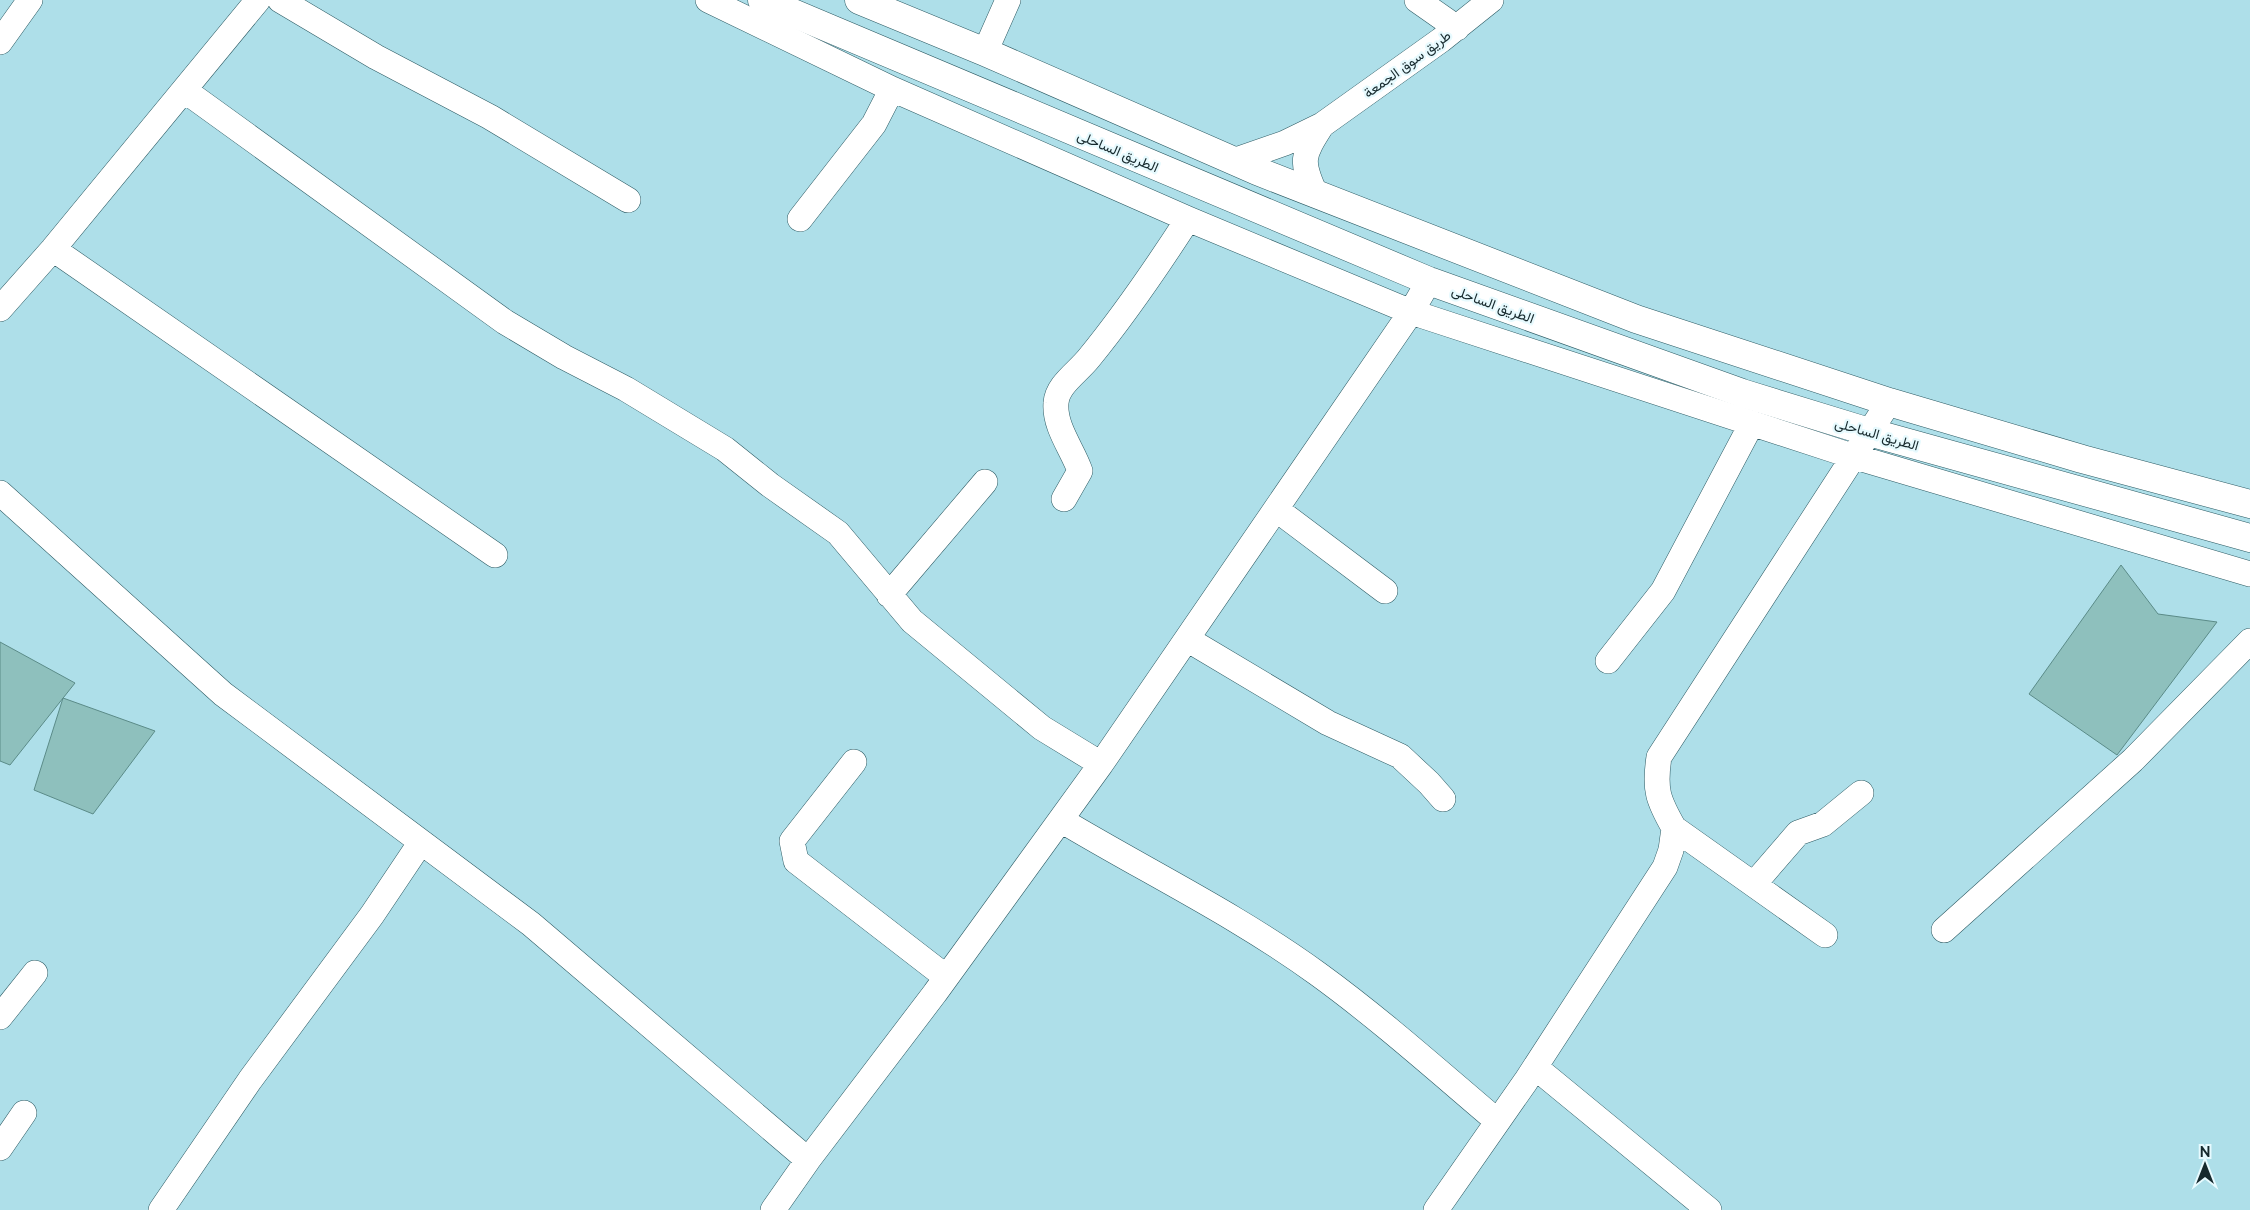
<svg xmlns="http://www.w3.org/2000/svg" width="2250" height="1210" viewBox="0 0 2250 1210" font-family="Raleway,Vazirmatn,sans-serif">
	<rect width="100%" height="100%" fill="#aedfe9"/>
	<path fill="#8ec0bd" stroke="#5b8b88" d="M2121,565L2158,614L2217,622L2117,755L2029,694Z
		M0,642L75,683L10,765L0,761Z
		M63,698L155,731L93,814L34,790Z"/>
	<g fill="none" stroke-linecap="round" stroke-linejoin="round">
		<g stroke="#2c5a63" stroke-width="26">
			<path id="minor" d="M280,0L376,57L490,117L628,200
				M708,0L892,89L1188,219L1411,312L1852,456L2250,574
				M1417,0L1457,28
				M0,42L30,0
				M985,52L1008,0
				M184,90L505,322L564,357L626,389L725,449L770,485L838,533L912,621L1042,728L1101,764
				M1233,161L1285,143L1322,125L1441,40L1491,0
				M1316,195C1300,161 1302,156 1322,125
				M800,219L874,124L892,89
				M53,249L495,555
				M0,309L53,249L258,0
				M0,493L223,694L531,924L808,1160
				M1064,499L1080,471C1073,450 1054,427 1056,403C1057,385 1078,372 1089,358C1125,314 1157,267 1188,219
				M1276,509L1385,591
				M889,595L985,482
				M1187,639L1328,723L1400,756L1429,783L1443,799
				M1608,661L1663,591L1752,423
				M854,762L792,841L796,861L946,977
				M1061,820C1146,871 1237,915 1318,974C1380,1019 1438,1071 1497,1121
				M1754,884L1798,833L1823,824L1861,793
				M1944,930L2133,760L2250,641
				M1825,935L1674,828C1658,800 1654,790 1659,757L1889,402
				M0,1017L35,973
				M1535,1067L1709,1210
				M0,1148L24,1113
				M161,1210L250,1080L372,915L421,842
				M773,1210L808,1160L935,993L1101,764L1411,312L1429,281
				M1436,1210L1526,1081L1665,867L1671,850L1674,828"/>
		</g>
		<g stroke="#2c5a63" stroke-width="29">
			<path id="highway" d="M762,0L1429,281L1742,393L1869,432L2250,538
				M859,0L985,52L1257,171L1636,319L1889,402L2082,459L2250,504"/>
		</g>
		<use href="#minor" stroke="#fff" stroke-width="25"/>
		<use href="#highway" stroke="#fff" stroke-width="28"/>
	</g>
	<g text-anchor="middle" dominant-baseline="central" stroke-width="4.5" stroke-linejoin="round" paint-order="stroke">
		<g font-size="14" fill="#16292d" stroke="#e7fafe">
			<text transform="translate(1407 64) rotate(-36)">طريق سوق الجمعة</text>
			<text transform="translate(1118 151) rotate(23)">الطريق الساحلى</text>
			<text transform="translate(1493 304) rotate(20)">الطريق الساحلى</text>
			<text transform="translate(1877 434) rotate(16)">الطريق الساحلى</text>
		</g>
	</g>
	<g transform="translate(2205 1165)" stroke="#e7fafe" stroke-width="4" paint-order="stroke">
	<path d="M0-4L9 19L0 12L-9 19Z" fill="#16292d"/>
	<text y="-8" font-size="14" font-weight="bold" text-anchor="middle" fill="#16292d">N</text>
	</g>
</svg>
